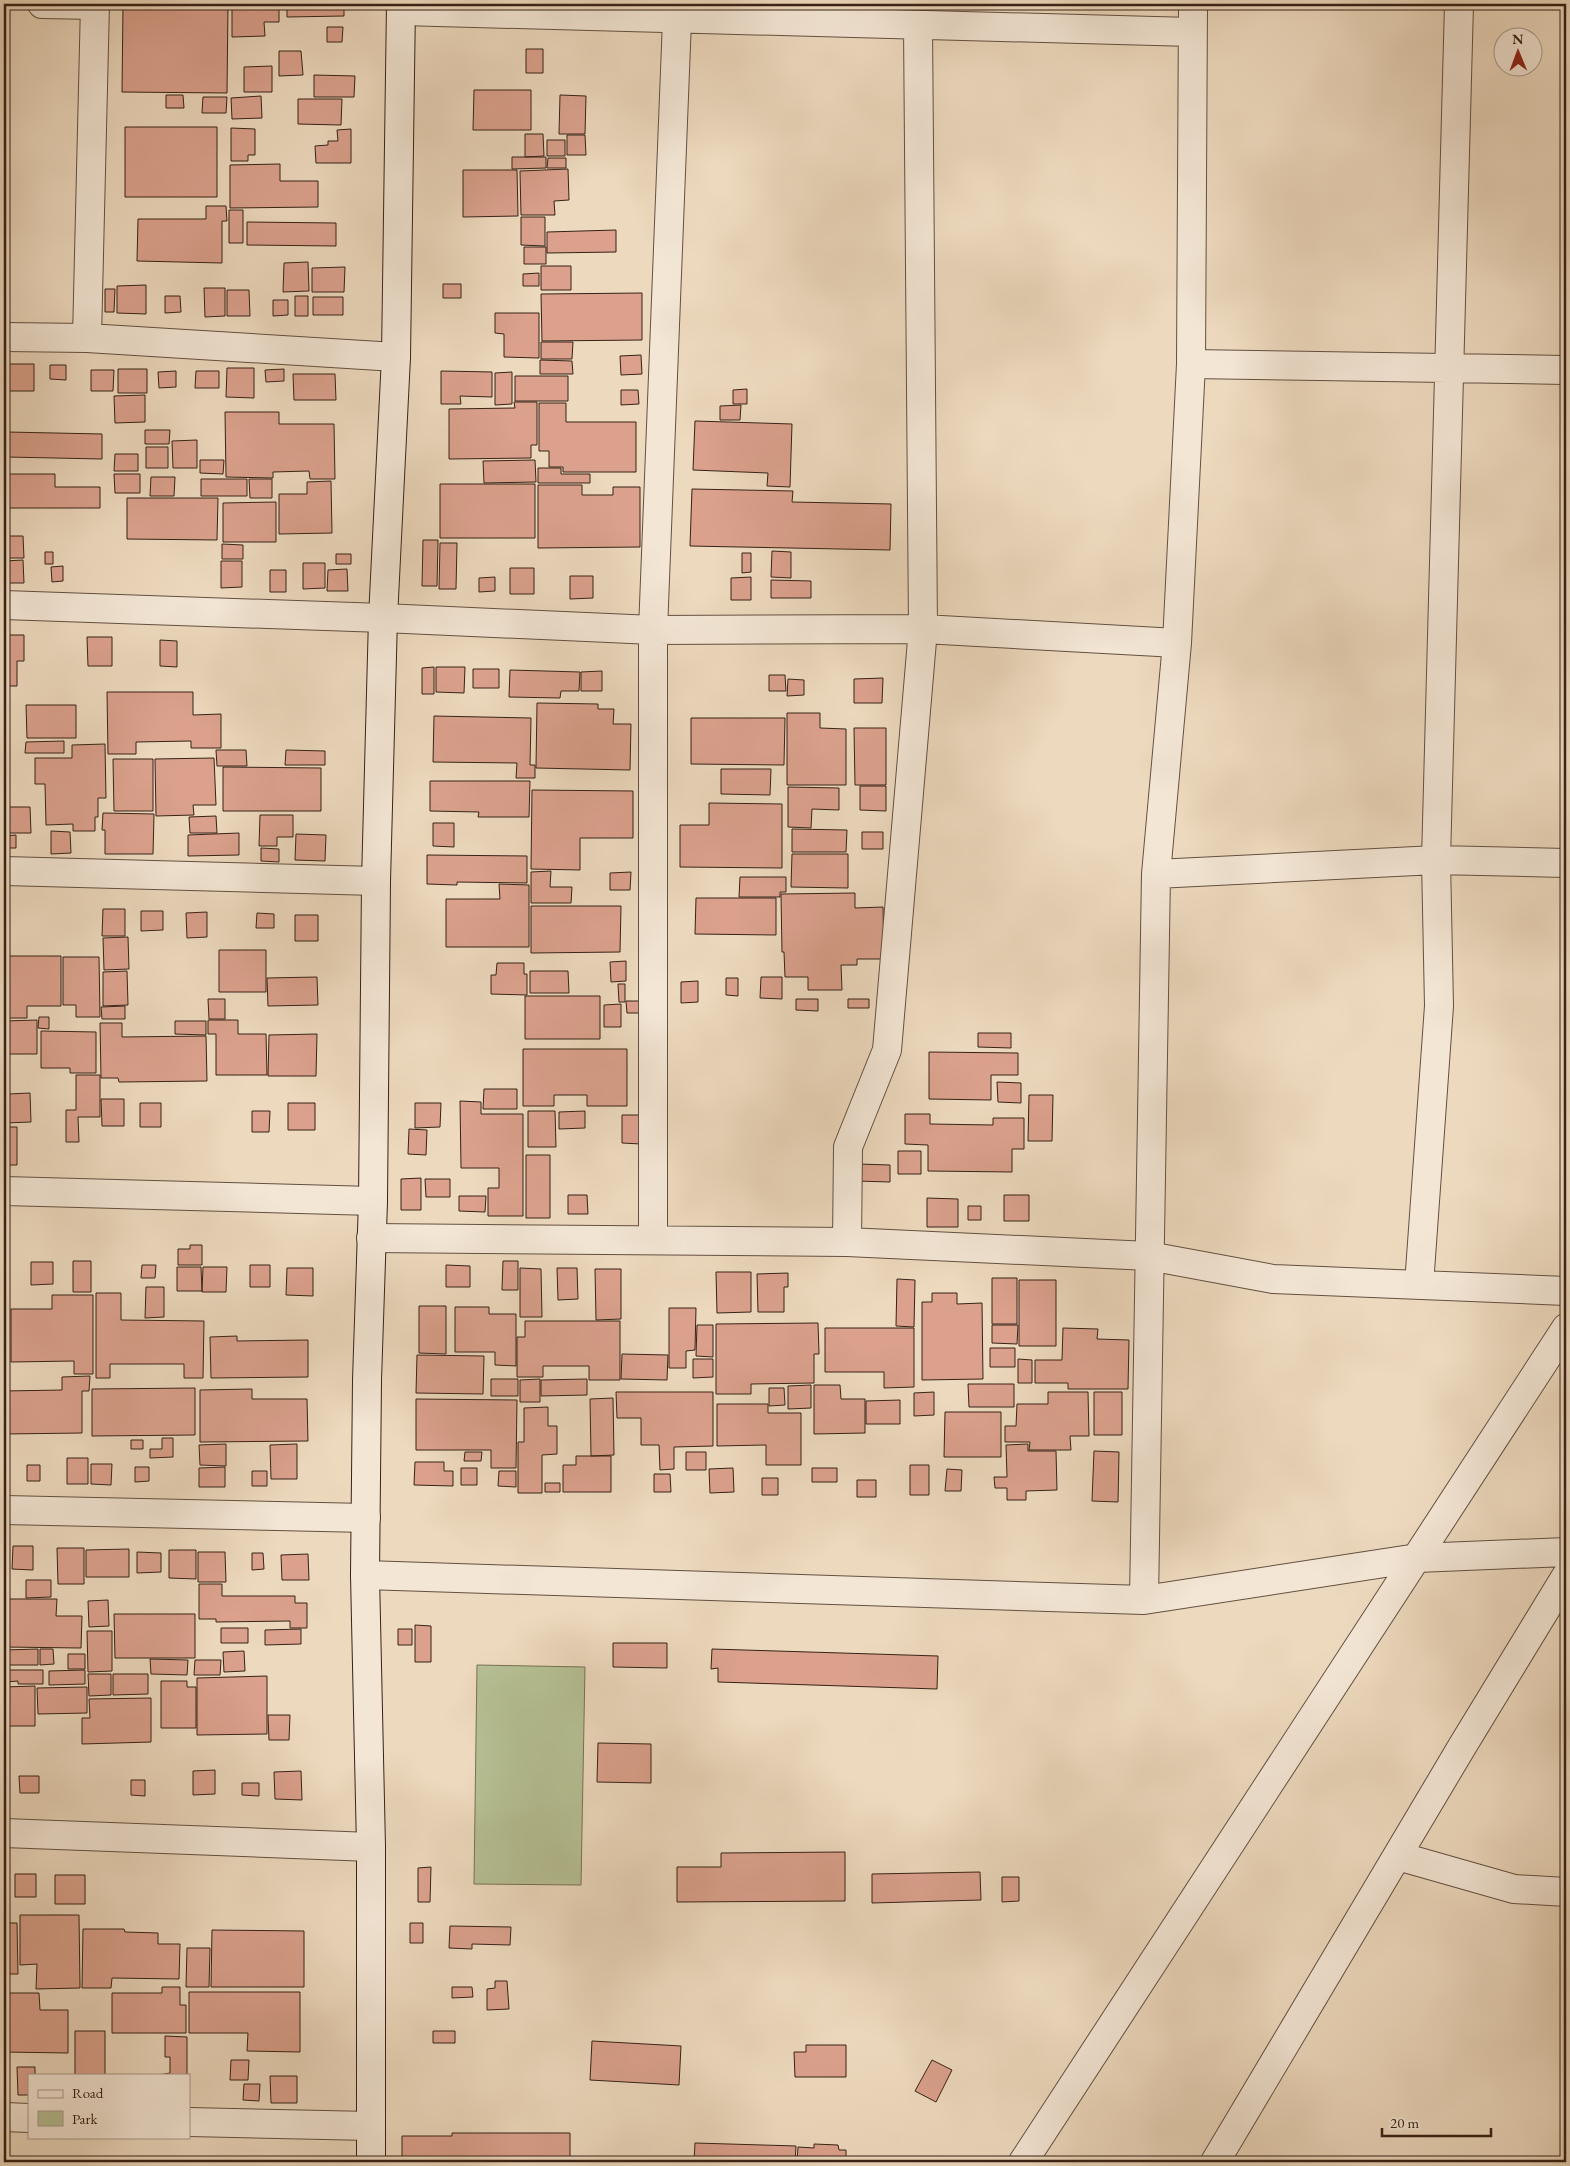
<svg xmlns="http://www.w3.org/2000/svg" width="1570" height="2166" viewBox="0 0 1570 2166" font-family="'EB Garamond',serif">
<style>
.green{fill:#b5c094;stroke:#767156}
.building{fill:#dba18d;stroke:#372217}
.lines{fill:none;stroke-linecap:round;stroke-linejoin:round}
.street-casing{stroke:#645041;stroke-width:30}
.secondary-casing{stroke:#372217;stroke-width:30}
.street{stroke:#f3e6d5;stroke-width:28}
.secondary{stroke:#f3e6d5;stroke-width:28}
</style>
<rect width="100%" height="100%" fill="#edd9be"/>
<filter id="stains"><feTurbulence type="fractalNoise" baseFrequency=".004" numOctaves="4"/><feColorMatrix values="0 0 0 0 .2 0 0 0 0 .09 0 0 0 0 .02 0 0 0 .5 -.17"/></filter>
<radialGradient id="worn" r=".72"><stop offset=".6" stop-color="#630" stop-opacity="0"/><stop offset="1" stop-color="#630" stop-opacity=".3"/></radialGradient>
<path class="green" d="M477,1665L585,1667L581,1885L474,1884Z"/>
<path class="building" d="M123,4H228L227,93L122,92Z
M232,4H279V22H264L265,36L232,37Z
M287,4H344V16L287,17Z
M327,27H343L342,42H327Z
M526,49H543V73H526Z
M279,51H301L303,75L279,76Z
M272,66V92H244V67Z
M314,75L355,76L354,97H314Z
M474,90H531V130H473Z
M166,95H183L184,108H166Z
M560,95L586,96L585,134H559Z
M261,96L262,118L232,119L231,98Z
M203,97H227L226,113H202Z
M298,99H342L341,125L298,124Z
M125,127H217V197H125Z
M231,128L255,129V155H248V161H231Z
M351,129V163H316L315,146L328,145V141H338L337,130Z
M525,134H543L544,156L525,157Z
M567,135H585L586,155H567Z
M547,140H565V156H547Z
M512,157H546V168L512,169Z
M548,158H566V168H547Z
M280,164V181H318V207L230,208V165Z
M568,169L569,200L554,201L555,215H521L520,171Z
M463,170H517L518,216L463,217Z
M206,206H226L227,221H222V263L137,261L138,219H206Z
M229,210H243V243H229Z
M521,217H545V246L521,245Z
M247,222L336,223V246L247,245Z
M616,230V252L547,253V232Z
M524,247H546V264H524Z
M308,262L309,291L283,292L284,263Z
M541,266H571V290H541Z
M345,267L344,292H312V268Z
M539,273V286H523V274Z
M443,284H461V298H443Z
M146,285V314L117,313V286Z
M204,288H225V316L205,317Z
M105,289H115L114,312H105Z
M227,290H249L250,316H227Z
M642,293V340L542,341L541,294Z
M165,296H180L181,312L165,313Z
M295,296H308V316H295Z
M313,297H343V315H313Z
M273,300H288V315L273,316Z
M495,313H539V358L504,357V334L495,333Z
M541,342H573L572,359H541Z
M641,355L642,374L621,375L620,356Z
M540,360L572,361L573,374H540Z
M4,364H34V391H4Z
M50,365H66V380L50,379Z
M227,368H254V398L226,397Z
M118,369H147V393H118Z
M284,369V381L266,382L265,370Z
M91,370H114L113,391H91Z
M176,371V387L159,388L158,372Z
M196,371H219V388H195Z
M441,371L492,372V397L460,396L461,404H441Z
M512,372V404L495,405V373Z
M293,374H335L336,400H294Z
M515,376H568V401H515Z
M747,389V404H733V390Z
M621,390H638L639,404L621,405Z
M145,395V422L115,423L114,396Z
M514,402H537V445H531V458L449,459V409L515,408Z
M539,403H566V422H636V472H563V467H549V451H539Z
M741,405L740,420H720V406Z
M225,412H279V424H334L335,479H310L309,471L273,472V478L226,477Z
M695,421L792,424L790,487L767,486L768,473L693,470Z
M145,430H170L169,444H145Z
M7,432L102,434V459L7,457Z
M197,440V468H173L172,441Z
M146,447H168V468H146Z
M115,454H138V471H114Z
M200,460H224L223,474L200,473Z
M535,460L536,482L484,483L483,461Z
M538,468H561V474H590V483H538Z
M6,474H55V487H100V508H6Z
M114,474H140V493H115Z
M151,477H175L174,496H150Z
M201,479H247V496H201Z
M249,479H272V498H250Z
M331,481L332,533L279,534V494H307V482Z
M440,484H535V538H440Z
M538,485H582V495H613V487H640V547L538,548Z
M692,489L793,491L792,502L891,504L890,550L690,546Z
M127,498H218L217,540L127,539Z
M276,502V542H223V503Z
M4,536H23L24,558H4Z
M423,540H438L437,586H422Z
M440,543H457L456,589H439Z
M222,544L243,545V559H222Z
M772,551L791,552V578L771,577Z
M45,552H53V564H45Z
M742,553H751V572L742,573Z
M336,554H351V564H336Z
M23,560L24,583H4V561Z
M221,561H242V587L221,588Z
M303,563H325V588L303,589Z
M63,566V581L52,582L51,567Z
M510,568H534V594H510Z
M347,569L348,591H327L328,570Z
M270,570H286V592H270Z
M570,576H593V598L570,599Z
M495,577V591L479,592V578Z
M751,577V600H731V578Z
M771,580L811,581V598H771Z
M4,635H24V661H17V686H4Z
M87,637H112V666H88Z
M160,640L177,641V667L160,666Z
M434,667V694H422V668Z
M436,667H465L464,693L436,692Z
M473,669H499V688H473Z
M510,670L580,672L579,691H561L560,698L509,697Z
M602,671V691H581V672Z
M769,675H785L786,691H769Z
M883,678L882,703H854V679Z
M788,679L804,680V695L787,696Z
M107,692H193V715L221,714V748H191V741L136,742V754H108Z
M537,703L598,704V709H614L613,724H631L630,770L536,768Z
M26,705H76V738H27Z
M787,713H820V728L846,729V785H787Z
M434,716L531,718L530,765H535V778H516L517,763L433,762Z
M691,718H785L784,765L691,764Z
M854,728H886V785H855Z
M64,741V753H25L26,742Z
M105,744L106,798H98V817H95V831H73V824L46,825L45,784H35V758H72V745Z
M216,750H246L247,766H217Z
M286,750L325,751V765H285Z
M214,758L216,805H193L194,815L156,816L155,759Z
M113,759H153V811H114Z
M223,767L321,768V811H223Z
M721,769H771L770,795L721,794Z
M430,781H530L529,817H478L479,812L430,811Z
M860,786H886V811L860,810Z
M788,787L839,788V810L812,809L811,828L788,827Z
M532,790L633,791V838H580V870L531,869Z
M709,803L782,804V868L680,867V825H709Z
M4,807H30L31,833H4Z
M103,813L154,814L153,854H105V830H102Z
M260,815H293V837H277V846H259Z
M216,816L217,833H190L189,817Z
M433,823H454V847L433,846Z
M792,829L847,830L846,852H792Z
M51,831L70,832L71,853L51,854Z
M862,832H883V849H862Z
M239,833V855L188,856V835Z
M296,834L326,835L325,861L295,860Z
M16,835V848H4V836Z
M261,848L279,849V862L261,861Z
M792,854H848V888L791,887Z
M427,855L527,856V883L457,882V885L427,884Z
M551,871L550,887H572L571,903H531V872Z
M631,872L630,890H610V873Z
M740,877H786V892H780V897H739Z
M499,884L529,885V947H446V899H500Z
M855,893V908L883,907L884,959H857V965H841L842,990H808V977H785L784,952H782L781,894Z
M696,898H776V935L695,934Z
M531,906H621L620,952L531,953Z
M103,909H125V936H102Z
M141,911H163V930L141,931Z
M207,912V937L187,938L186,913Z
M257,913L274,914V928H256Z
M295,915H318V941H295Z
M128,937L129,969L104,970L103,938Z
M219,950H266V992H219Z
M4,956H61V1006H27V1018H4Z
M63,957H99L100,1017H76V1005H63Z
M626,961V981L611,982L610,962Z
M497,963H524V974H527V995L491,994V975H496Z
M127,971L128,1005L103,1006V972Z
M530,971H568L569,993H530Z
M317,977L318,1005L268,1006L267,978Z
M761,977H782V999L760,998Z
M726,978H738V996L726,995Z
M698,981V1002L681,1003V982Z
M618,984H625V1002H619Z
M525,996H600V1039H525Z
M208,999H225V1019H209Z
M796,999H818V1011L796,1010Z
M848,999H869V1008H848Z
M626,1001H639V1013H627Z
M621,1004V1027H604V1005Z
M125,1006V1019H102L101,1007Z
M39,1017H49V1029L38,1028Z
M37,1020V1054H8V1068H4V1021Z
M208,1020H238V1034H266L267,1075H216V1034H208Z
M175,1021H206V1035L175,1034Z
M100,1023H122V1037L206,1036L207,1081L119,1082L118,1078H101Z
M41,1031L96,1032V1073H70V1068H41Z
M978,1033H1011V1048L978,1047Z
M317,1034L316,1076H268L269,1035Z
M523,1049H627V1106H587V1095H554V1106H523Z
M929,1052L1018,1053V1075H991V1100L929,1099Z
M76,1075H100V1117H78L79,1142H66V1110H76Z
M4,1080H9V1094L30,1093L31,1122L4,1123Z
M997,1082L1021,1083V1103L998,1102Z
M484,1089H517V1109H483Z
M1029,1095H1053L1052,1141H1028Z
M101,1099H124V1126H102Z
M460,1101L481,1102V1114H523V1216H488V1188H499V1168H461Z
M140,1103H161V1127H140Z
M288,1103H315V1130H288Z
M415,1103H441L440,1127L415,1128Z
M252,1111H270L269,1132H252Z
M528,1111H555L556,1147H528Z
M585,1111V1128L559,1129V1112Z
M905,1114H930V1124L993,1125V1118H1024V1149H1012V1172L928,1171V1145L905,1144Z
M622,1115H641V1144L622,1143Z
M4,1127H17V1165H4Z
M409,1129L427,1130L426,1155L408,1154Z
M898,1151H921V1174H898Z
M526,1155H550V1218H526Z
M858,1164L890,1165V1182L857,1181Z
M421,1178V1210H401V1179Z
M425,1179H450V1197H426Z
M568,1195H587L588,1214H568Z
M1004,1195H1029V1221H1004Z
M459,1196H486L485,1212L459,1211Z
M927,1198L958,1199V1227H927Z
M968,1206H981V1220H968Z
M190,1245H202V1265H178V1249H190Z
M73,1261H91V1292H73Z
M503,1261H518V1290H502Z
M31,1262H53V1284L31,1285Z
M4,1263H6L7,1313H4Z
M142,1265H156L155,1278H141Z
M250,1265H270V1287H250Z
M446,1265L470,1266V1287H446Z
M177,1267H201L202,1291H177Z
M203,1267H227L226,1292H202Z
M287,1268H313V1296L286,1295Z
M520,1268L541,1269L542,1317H520Z
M557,1268H577L578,1299L558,1300Z
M595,1269H621V1319L596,1320Z
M716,1272H751V1312L717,1313Z
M788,1273V1287H784V1312H758L757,1274Z
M992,1278H1017V1324H992Z
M897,1279L915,1280L914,1327L896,1326Z
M1019,1280H1056V1346H1019Z
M146,1287H164V1317L145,1318Z
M96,1293H121V1320L204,1321L203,1378H184V1364H110V1378H96Z
M932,1293H957V1304L982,1303L983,1379L922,1380V1302H932Z
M52,1295H93V1374H74V1361L11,1362V1309H52Z
M419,1306H446V1354L419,1353Z
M455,1307H489V1314H516V1366L495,1365V1352H455Z
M669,1308H696L695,1350L686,1351V1368H669Z
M4,1317H6V1364H4Z
M525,1321H620V1380H589V1366H543V1377H517V1337H525Z
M818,1323L819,1354H814V1383L751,1384V1394H716V1324Z
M697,1325H713V1357L696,1356Z
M992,1325H1018L1017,1344L992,1343Z
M825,1328H914V1387L884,1388V1372H825Z
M1063,1328L1098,1329L1097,1339L1129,1340L1128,1389H1068V1383H1035V1360H1062Z
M237,1336V1341L308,1340V1377L211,1378L210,1337Z
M990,1348H1015V1367H990Z
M622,1354L668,1355L667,1380L621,1379Z
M417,1355L484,1356L483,1394L416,1393Z
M693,1359H713V1377L693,1378Z
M1018,1359L1032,1360V1383H1018Z
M90,1376L89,1391H82V1433L4,1434V1391L62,1390V1377Z
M491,1379H518V1396H491Z
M540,1379V1402H520V1380Z
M587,1379V1395L541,1396V1380Z
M968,1384H1014V1407H969Z
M811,1385V1408L788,1409V1386Z
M814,1385H840L841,1399H865V1433L814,1434Z
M195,1388V1435L92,1436V1389Z
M769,1388H784L785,1405L769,1406Z
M252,1389V1399H307L308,1441L200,1442V1390Z
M616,1392H713V1446L674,1447V1469L660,1470L659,1445H641V1418H617Z
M934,1392V1415L914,1416V1393Z
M1048,1392H1088L1089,1436H1070L1071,1450H1029L1030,1442H1005V1426H1016L1017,1404H1048Z
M1094,1392H1122V1435H1094Z
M613,1398L614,1455L591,1456L590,1399Z
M416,1399L517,1400L516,1468H491V1450H416Z
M900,1400V1424H866V1401Z
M717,1404H768V1413H801V1465H766V1445L717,1446Z
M548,1407V1426H557V1454L542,1455V1493H518V1442H524V1408Z
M945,1412H1001V1457H944Z
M162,1438H173V1457L150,1458V1449H162Z
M131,1440H143V1449H131Z
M226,1444V1466L200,1465L199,1445Z
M297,1444V1479H271L270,1445Z
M1028,1444V1451H1056L1057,1490L1026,1491V1500H1007V1488H995L994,1477H1007L1006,1445Z
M1094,1451L1119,1452L1118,1502L1092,1501Z
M465,1452H482L481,1461H464Z
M686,1452H706V1470H686Z
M576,1456H611V1492H563V1465H576Z
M67,1458H88V1484H67Z
M415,1462H444V1471H453V1486L414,1485Z
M91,1464H112L111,1485L91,1484Z
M27,1465H40V1481H27Z
M910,1465H929V1495H910Z
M135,1467H149V1481L135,1482Z
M225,1467V1487H199V1468Z
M461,1468H477V1485H461Z
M733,1468L734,1492L710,1493L709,1469Z
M812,1468H837V1482H812Z
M947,1469L962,1470L961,1491H945Z
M252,1471H267V1486H252Z
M499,1471H516V1487L498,1486Z
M654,1474H670L671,1492H654Z
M762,1478H778V1495H762Z
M857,1480H876V1497H857Z
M545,1483H560V1492H545Z
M13,1546H33V1570L12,1569Z
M57,1548H84V1584H58Z
M129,1549V1577H86V1550Z
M169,1550H196V1579L169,1578Z
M137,1552L161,1553V1572L137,1573Z
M198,1552H225L226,1582H198Z
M252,1553H263L264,1569L252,1570Z
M308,1554L309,1580H282L281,1555Z
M26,1580H51V1597L26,1598Z
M199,1584H222V1596H295V1603H307V1628H290V1621L216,1622V1619H199Z
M4,1599H57L56,1616H82L81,1648L4,1647Z
M108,1600L109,1626L89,1627L88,1601Z
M114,1614H195V1658H115Z
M415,1625L431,1626V1662H415Z
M221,1628H248V1643H221Z
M301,1629V1644L265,1645V1630Z
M398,1629H412V1645H398Z
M87,1631H112V1671L88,1672Z
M613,1643H667V1668L613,1667Z
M38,1649V1665H4V1650Z
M40,1649H53L54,1664L40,1665Z
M712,1649L938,1656L937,1689L718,1682V1668L711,1669Z
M244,1651L245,1671L224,1672L223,1652Z
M68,1654H85V1669H68Z
M150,1659L188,1660L187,1675L151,1674Z
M195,1660H221L220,1675H194Z
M6,1670H43V1684H18V1681L6,1682Z
M85,1670V1684L49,1685V1671Z
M88,1674H111V1695L89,1696Z
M113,1674H148V1694L113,1695Z
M267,1676V1734L197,1735V1678Z
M161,1681H187V1687H196V1728H161Z
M35,1686V1726H4V1687Z
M87,1687V1713L38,1714L37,1688Z
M151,1698V1742L82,1744V1718H90L89,1699Z
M268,1715H290L289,1740H269Z
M598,1743L651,1744V1783L597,1782Z
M215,1770V1794L193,1795V1771Z
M301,1771L302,1800L275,1799L274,1772Z
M19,1776H39V1793H20Z
M131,1780H145V1796L131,1795Z
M242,1783H259V1796L242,1795Z
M845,1852V1901L677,1902V1867H721V1853Z
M431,1867L430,1902H418V1868Z
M980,1872L981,1900L872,1903V1874Z
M4,1873H6L5,1911H4Z
M15,1874H36V1897H15Z
M55,1875H85V1904H55Z
M1002,1877H1019V1901L1002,1902Z
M20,1915H79L80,1988L36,1989L37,1964L20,1965Z
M4,1923H17L18,1974H4V1992Z
M410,1923H423V1943H410Z
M450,1926L511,1927L510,1945L472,1944V1949L449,1948Z
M83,1929H124L125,1932L158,1933V1944H180L179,1979L112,1978L111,1988H82Z
M212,1930L304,1931V1987H211Z
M187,1948H210L209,1987H186Z
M495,1981H507L509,2009L487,2010V1989L495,1988Z
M162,1987H180V2005H186V2033H112V1993H162Z
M452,1987H472L473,1997L452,1998Z
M189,1992H300V2052L247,2051L248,2033H189Z
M4,1993H39L40,2010H68V2053L4,2052Z
M75,2031H105V2075H75Z
M433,2031H455V2043H433Z
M165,2036L187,2037V2075H159L170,2073V2057H165Z
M592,2041L681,2046L679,2085L590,2080Z
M806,2045H846V2077H795L794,2052H806Z
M231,2060H249L248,2080H230Z
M932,2060L952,2070L936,2102L915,2091Z
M17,2067H35V2075H29V2095H18Z
M270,2076H297V2103H271Z
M244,2084H260L259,2101L243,2100Z
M452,2133H570V2162H402V2136H452Z
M695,2143L796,2146L795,2162H694Z
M814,2144L838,2145L839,2150H846V2162H797L798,2147L814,2148Z
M78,2159H97V2162H78Z"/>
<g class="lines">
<defs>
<path id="street" d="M42,4L95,5
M401,11L1192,32
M4,337L87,338L396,357
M87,338L95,4
M1191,364L1566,370
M4,605L383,618L653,630L923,629L1177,643
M4,871L376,881
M1156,874L1436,860L1566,863
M4,1191L373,1201
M371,1238L847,1242L1149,1256L1273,1279L1566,1291
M653,1239V630L677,20
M847,1242L848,1147L887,1050L923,629L918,26
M1419,1285L1439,1006L1436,860L1459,4
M4,1510L366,1518
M365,1575L1144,1600L1417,1558L1566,1552
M1144,1600L1156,874L1177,643L1191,364L1193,4
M4,1833L371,1847
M1398,1856L1514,1889L1566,1892
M4,2117L29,2118
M189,2122L371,2126
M1023,2162L1566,1328
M1215,2162L1463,1745L1566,1576"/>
<path id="secondary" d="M371,2162V1847L365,1575L367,1380L373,1201L376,881L383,618L396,357L401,4"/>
</defs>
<use href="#street" class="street-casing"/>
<use href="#secondary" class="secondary-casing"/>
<use href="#street" class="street"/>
<use href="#secondary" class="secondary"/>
</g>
<rect width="1570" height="2166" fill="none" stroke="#edd9be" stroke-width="20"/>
<rect x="5" y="5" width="1560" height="2156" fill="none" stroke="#372217" stroke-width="2.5"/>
<rect x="10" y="10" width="1550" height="2146" fill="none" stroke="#372217"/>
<rect x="28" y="2074" width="162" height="65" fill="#f3e6d5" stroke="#a89889"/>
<rect x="38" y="2090" width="25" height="8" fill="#f3e6d5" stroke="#a89889"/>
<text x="72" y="2098" font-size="15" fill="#372217">Road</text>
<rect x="38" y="2111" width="25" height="15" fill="#b5c094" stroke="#a89889"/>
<text x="72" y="2124" font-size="15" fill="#372217">Park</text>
<g transform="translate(1518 52) rotate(359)"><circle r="24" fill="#f3e6d5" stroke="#a89889"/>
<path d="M0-4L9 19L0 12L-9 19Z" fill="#8f2418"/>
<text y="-8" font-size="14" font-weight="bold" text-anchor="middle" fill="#372217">N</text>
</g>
<path d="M1382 2128v8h109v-8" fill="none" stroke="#372217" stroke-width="2.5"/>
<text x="1390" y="2128" font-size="15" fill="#372217" stroke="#f3e6d5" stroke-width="4" paint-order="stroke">20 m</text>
<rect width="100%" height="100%" filter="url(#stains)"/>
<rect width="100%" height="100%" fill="url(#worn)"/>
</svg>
